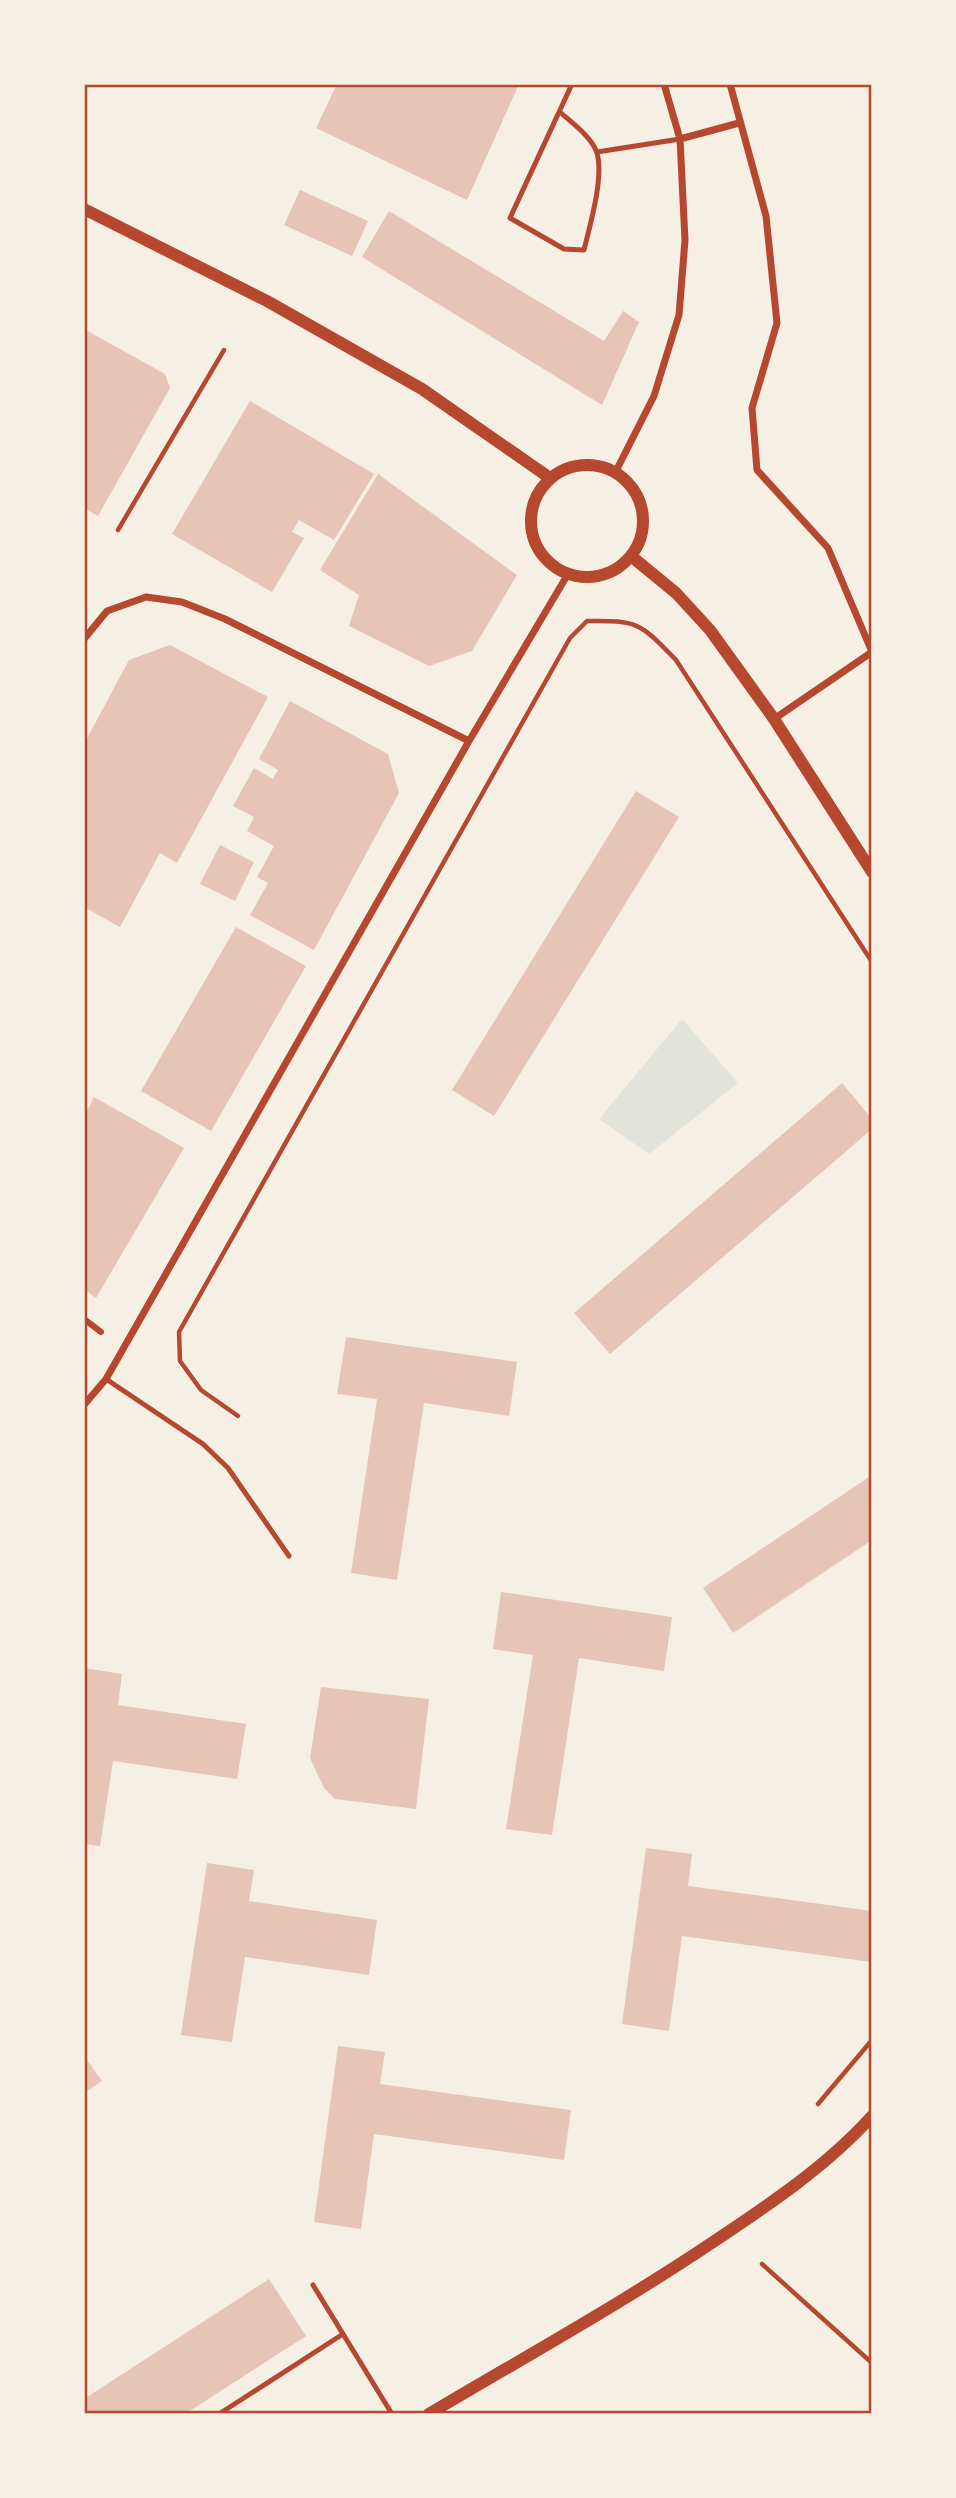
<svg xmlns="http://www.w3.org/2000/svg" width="956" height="2498" viewBox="0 0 956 2498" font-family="Helvetica,sans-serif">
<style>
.green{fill:#e2e4dc}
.building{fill:#e6c5b7}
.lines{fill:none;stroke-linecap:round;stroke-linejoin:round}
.path{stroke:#b5482f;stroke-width:4.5}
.service{stroke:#b5482f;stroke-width:5}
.pedestrian{stroke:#b5482f;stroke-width:6}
.minor{stroke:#b5482f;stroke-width:7}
.tertiary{stroke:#b5482f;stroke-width:12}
.neatline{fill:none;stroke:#b5482f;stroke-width:2.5}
</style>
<rect width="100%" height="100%" fill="#f6efe4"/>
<path class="green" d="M682,1019L738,1083L649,1154L599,1119Z"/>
<path class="building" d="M337,84H519L467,200L316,128Z
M300,190L368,221L352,256L284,225Z
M389,211L604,341L623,311L639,322L602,405L362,257Z
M84,329L165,374L170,388L98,516L84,508Z
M250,401L374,474L334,540L299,520L292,532L304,538L272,592L172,534Z
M378,474L517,575L472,651L429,666L349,626L359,595L320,570Z
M170,645L268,697L177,863L160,853L120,927L84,907V744L129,660Z
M290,701L388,754L399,793L314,950L250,915L268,883L257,877L274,846L247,831L254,817L233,806L254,768L273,779L278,770L259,759Z
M636,791L679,817L494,1116L452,1090Z
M220,845L254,862L235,901L200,884Z
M236,927L306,966L211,1131L141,1091Z
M842,1083L872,1119V1129L610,1354L574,1313Z
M94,1097L184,1148L96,1298L84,1289V1117Z
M346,1337L517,1362L509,1416L424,1403L397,1580L351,1573L377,1399L337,1394Z
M872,1475V1540L733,1633L703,1588Z
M501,1592L672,1617L664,1671L579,1658L552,1835L506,1829L533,1655L493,1649Z
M84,1668L122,1674L118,1705L246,1724L237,1779L113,1761L100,1846L84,1844Z
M321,1687L429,1699L416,1809L335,1799L324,1788L310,1758Z
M646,1848L692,1854L688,1886L872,1911L871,1962L682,1936L669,2031L622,2024Z
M207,1863L254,1870L249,1901L377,1920L369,1975L245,1957L232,2042L181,2035Z
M338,2046L385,2052L380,2084L571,2110L564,2160L374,2134L361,2229L314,2222Z
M84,2056L102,2081L84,2093Z
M269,2279L306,2336L185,2414H84V2399Z"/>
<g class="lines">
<path class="path" d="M118,530L224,350
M238,1416L201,1390L180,1361L179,1332L570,638L587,621C639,620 641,624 676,660L872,962
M818,2104L872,2040
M762,2264L872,2363"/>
<path class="service" d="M560,112C572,123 592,137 597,153C604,178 590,225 584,250L564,249L510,218L572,84
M597,152L680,139
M106,1379L203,1444L228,1468L289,1556
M313,2285L392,2414
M219,2414L343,2334"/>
<path class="pedestrian" d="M84,1319L101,1332"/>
<path class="minor" d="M730,84L766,216L777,323L752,408L757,470L828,548L872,652
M680,139L739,123
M616,471L654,396L679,315L685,240L680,139L664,84
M84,639L107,611L146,597L182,602L225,619L469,741
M774,719L872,652
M84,1405L106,1379L469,741L568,574"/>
<path class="tertiary" d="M84,209L267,301L422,389L550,478
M531 521a56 56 0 1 1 112 0a56 56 0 1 1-112 0Z
M631,556L676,593L710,630L774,719L872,872
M429,2414C523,2358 619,2305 710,2244C767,2206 826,2167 872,2116"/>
</g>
<rect width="956" height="2498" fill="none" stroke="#f6efe4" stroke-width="172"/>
<rect x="86" y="86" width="784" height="2326" class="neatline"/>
</svg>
